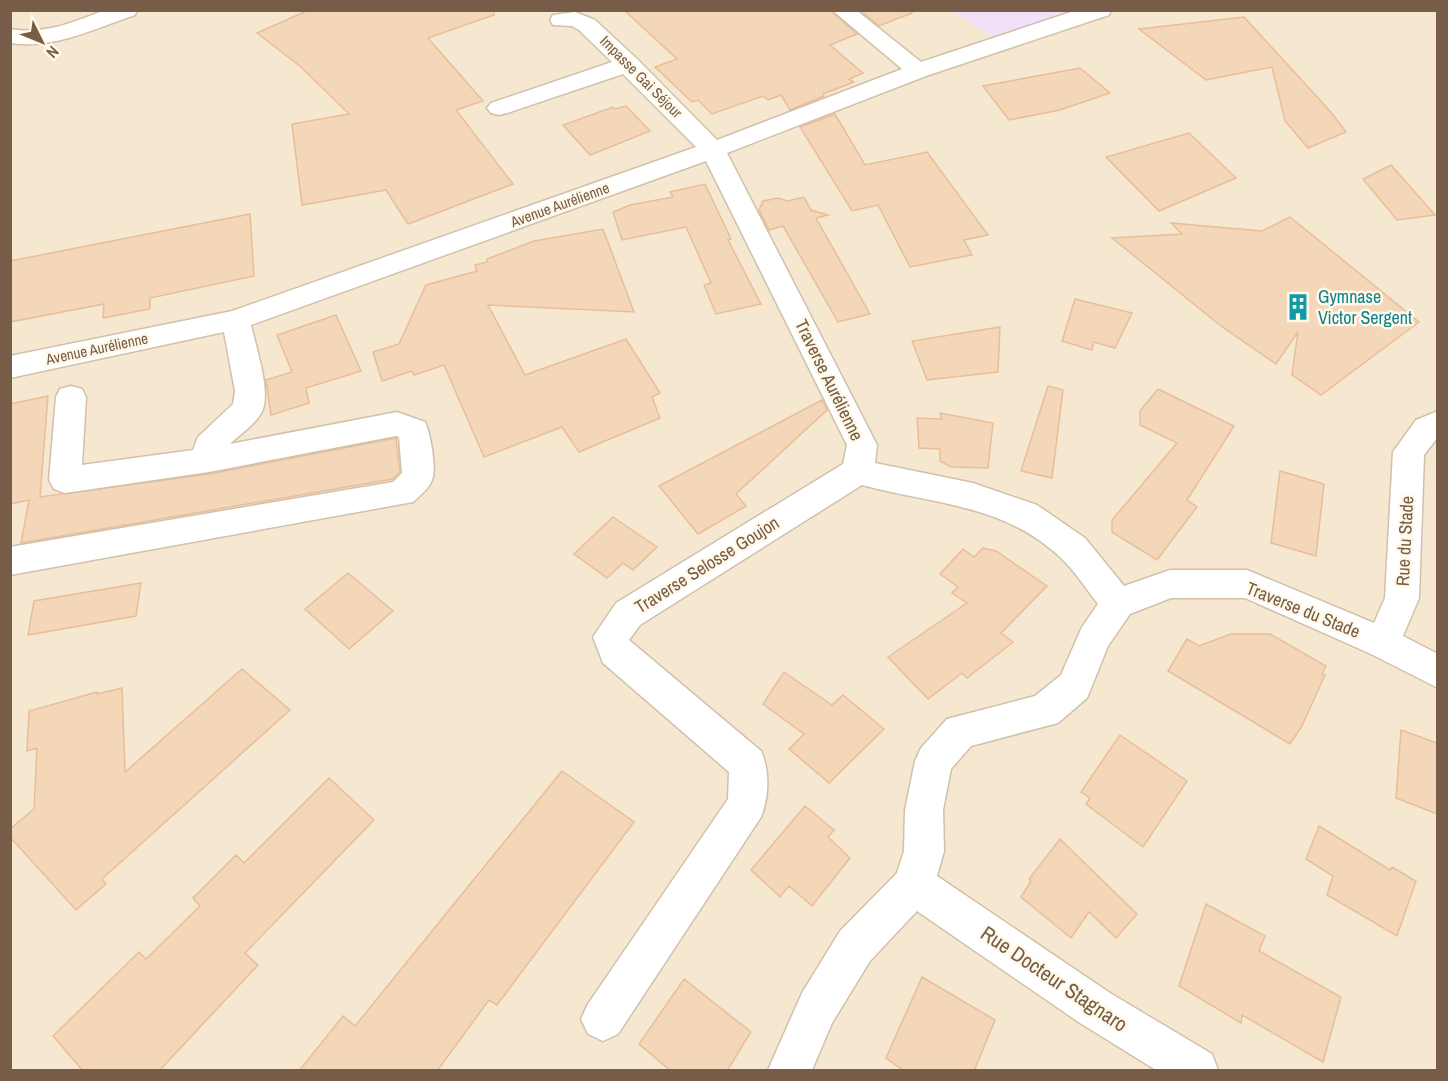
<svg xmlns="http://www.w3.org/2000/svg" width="1448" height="1081" viewBox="0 0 1448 1081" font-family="'Archivo Narrow',sans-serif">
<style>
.residential{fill:#f6e8d0}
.education{fill:#f2dffa}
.building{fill:#f4d6b8;stroke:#e8be98;stroke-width:1.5}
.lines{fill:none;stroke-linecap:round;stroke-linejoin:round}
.minor-casing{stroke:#d1c0ab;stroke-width:3}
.minor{fill:#fff;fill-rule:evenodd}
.labels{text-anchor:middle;stroke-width:5;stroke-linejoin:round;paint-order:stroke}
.far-street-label{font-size:15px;fill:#775c47;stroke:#fff9ea}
.culture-label{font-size:18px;fill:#0d838f;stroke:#fff9ea;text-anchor:start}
.street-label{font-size:18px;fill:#775c47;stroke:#fff9ea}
.near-street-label{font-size:21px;fill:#775c47;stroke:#fff9ea}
</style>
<rect width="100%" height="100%" fill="#fdf5e2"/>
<path class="residential" d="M11,11H1437V1070H11Z"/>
<path class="education" d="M952,11H1071L993,37Z"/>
<path class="building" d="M309,10H494V15L428,38L483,101L456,110L513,184L408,224L386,190L302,205L292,124L349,114L301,67L257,33Z
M624,10H830L857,34L830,45L863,73L849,79L854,82L823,94L824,96L790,110L781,95L768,100L763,96L712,114L698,100L692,102L655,67L677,59Z
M860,10H912V13L879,26Z
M1244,17L1330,111L1346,132L1308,148L1285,121L1272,67L1206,80L1139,29Z
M1080,68L1110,93L1060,110L1009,120L983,86Z
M626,106L650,131L590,155L563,125L613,107L615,109Z
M835,114L865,165L927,152L988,235L964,240L972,255L910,267L878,205L852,211L800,127Z
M1189,133L1236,178L1159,211L1106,157Z
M1391,165L1435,215L1397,220L1363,179Z
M705,184L731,239L728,240L761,304L716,314L704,285L711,283L686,227L622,240L613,212L630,205L673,197L670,192Z
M804,197L811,210L828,215L816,218L870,314L838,322L783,226L769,230L759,210L763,201L778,198L787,201Z
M250,214L254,276L150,298V309L103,318L104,304L10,322V261Z
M1290,217L1419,322L1321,395L1292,375L1298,332L1276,364L1221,326L1112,238L1182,234L1171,223L1262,231Z
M603,229L634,312L488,305L525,375L626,339L660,393L652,397L660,418L579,452L562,427L484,457L444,365L414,375L412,371L382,381L373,352L399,344L426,285L477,271L475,265L487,262V259L534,241Z
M1075,299L1132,313L1115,348L1094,342L1092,350L1062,341Z
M336,315L361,371L306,388L309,403L271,415L266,380L292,372L277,335Z
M1000,327L998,372L927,380L912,341Z
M1048,386L1063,390L1052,478L1021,471Z
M1158,389L1234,426L1187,500L1197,507L1157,560L1112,532V520L1177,443L1140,425V411Z
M48,396L40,497L209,474L396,438L400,472L393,479L21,543L29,500L10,504V404Z
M822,400L827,410L736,494L746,506L698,534L659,486Z
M940,413L993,423L988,468L951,467L940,461V449L919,448L917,418L942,419Z
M1280,471L1324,484L1316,556L1271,543Z
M613,517L657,547L633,570L623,563L607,578L574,554Z
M983,548L996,551L1047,586L1001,633L1013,642L967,678L962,673L928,699L888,657L967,603L952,593L958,587L940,574L963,549L974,557Z
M348,573L393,611L349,649L305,609Z
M141,583L136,616L28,635L34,601Z
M1231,634H1270L1326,666L1322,674L1325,675L1302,726L1290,744L1168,671L1187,639L1199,646Z
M242,669L290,710L102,879L106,884L76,910L10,837V829L34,809L37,748L27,751L29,711L97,692V694L122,688L125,772Z
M784,672L832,705L843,695L884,729L829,783L789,749L804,734L763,704Z
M1401,730L1437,743V814L1396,798Z
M1120,735L1187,781L1143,847L1086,804L1090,798L1081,792Z
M562,771L634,822L497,1005L489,1000L437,1071H299L343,1016L355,1026Z
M329,778L374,820L245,953L258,965L159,1071H83L53,1036L139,952L146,959L200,906L193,898L236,855L244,863Z
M805,806L834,830L828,837L850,858L812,906L789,886L780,897L751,870Z
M1319,826L1390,870L1392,867L1416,881L1397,936L1327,895L1333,876L1306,859Z
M1060,839L1137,914L1116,938L1089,912L1071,938L1021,897L1031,881L1029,879Z
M1206,904L1265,936L1259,951L1341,997L1323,1062L1242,1015L1241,1023L1179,986Z
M922,977L995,1020L974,1071H904L886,1058Z
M684,979L751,1032L727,1071H671L639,1044Z"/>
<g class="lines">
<defs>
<path id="minor" d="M105,10H137L135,15C96,28 53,50 10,43V29C44,35 74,22 105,10Z
M832,10H856L921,62L1077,10H1111L1109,15L926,76L727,153L877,445L875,463L973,483L1037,505L1085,538L1124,586L1170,570H1247L1374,623L1385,598L1393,452L1416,420L1438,411V437L1424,455L1419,598L1403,636L1438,654V688L1371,654L1245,598H1171L1130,614L1108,646L1087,698L1058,723L971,746L951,769L943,810L944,851L937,876L1110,993L1212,1054L1218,1070H1156L1080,1023L917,911L870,961L832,1023L812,1070H768L802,993L840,931L897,873L904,851L905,810L915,761L921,748L947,719L1035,696L1061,675L1082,627L1098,604C1086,589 1075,571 1061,558C1004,504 933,504 862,485L640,625L629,640L761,751C770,771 769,797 761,817L618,1034L603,1041L588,1034L581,1019L588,1004L728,799L729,772L603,663L593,637L616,603L843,464L847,445L706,161L251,325C256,348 270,388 263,409C258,423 240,434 230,444L397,412L425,422C430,432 437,469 432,480C429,489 420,495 413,502L10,575V547L393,482L402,473L399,437L396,436L209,472L65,493L54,489L49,480L56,397L60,389L71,386L82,389L86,397L82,465L193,450L198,437L233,404L235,391L224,332L10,378V356L232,311L696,147L623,74L507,113L499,115L491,113L487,108L491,103L612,62L579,30L572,26L553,25L550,20L553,15L575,12L595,20L637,59L717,140L902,69Z"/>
</defs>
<use href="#minor" class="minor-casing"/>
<use href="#minor" class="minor"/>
</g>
<defs>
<symbol id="building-bare" viewBox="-9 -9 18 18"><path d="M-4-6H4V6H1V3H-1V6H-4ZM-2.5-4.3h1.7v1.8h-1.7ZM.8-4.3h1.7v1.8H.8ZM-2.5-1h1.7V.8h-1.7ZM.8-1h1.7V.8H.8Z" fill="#0f9aa8" stroke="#fff9ea" stroke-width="2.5" paint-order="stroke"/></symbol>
</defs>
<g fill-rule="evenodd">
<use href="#building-bare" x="1279" y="288" width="38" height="38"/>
</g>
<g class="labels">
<g class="far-street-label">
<text transform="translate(641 77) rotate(45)" y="5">Impasse Gai Séjour</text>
<text transform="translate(560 205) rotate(-20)" y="5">Avenue Aurélienne</text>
<text transform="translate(97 349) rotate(-12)" y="5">Avenue Aurélienne</text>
</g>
<g class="culture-label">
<text x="1318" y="303">Gymnase<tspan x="1318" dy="21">Victor Sergent</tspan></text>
</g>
<g class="street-label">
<text transform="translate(829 380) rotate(64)" y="6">Traverse Aurélienne</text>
<text transform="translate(1405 541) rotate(-87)" y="6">Rue du Stade</text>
<text transform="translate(707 565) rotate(-32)" y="6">Traverse Selosse Goujon</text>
<text transform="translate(1303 610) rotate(22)" y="6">Traverse du Stade</text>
</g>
<g class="near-street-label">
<text transform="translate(1054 979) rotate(34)" y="7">Rue Docteur Stagnaro</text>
</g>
</g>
<rect width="1448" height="1081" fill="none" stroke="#775c47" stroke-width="24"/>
<g transform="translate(42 42) rotate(133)" stroke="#fff9ea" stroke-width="4.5" paint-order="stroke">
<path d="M0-4.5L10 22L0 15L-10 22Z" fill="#775c47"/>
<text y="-9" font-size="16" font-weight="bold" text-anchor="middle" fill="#775c47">N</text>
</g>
</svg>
